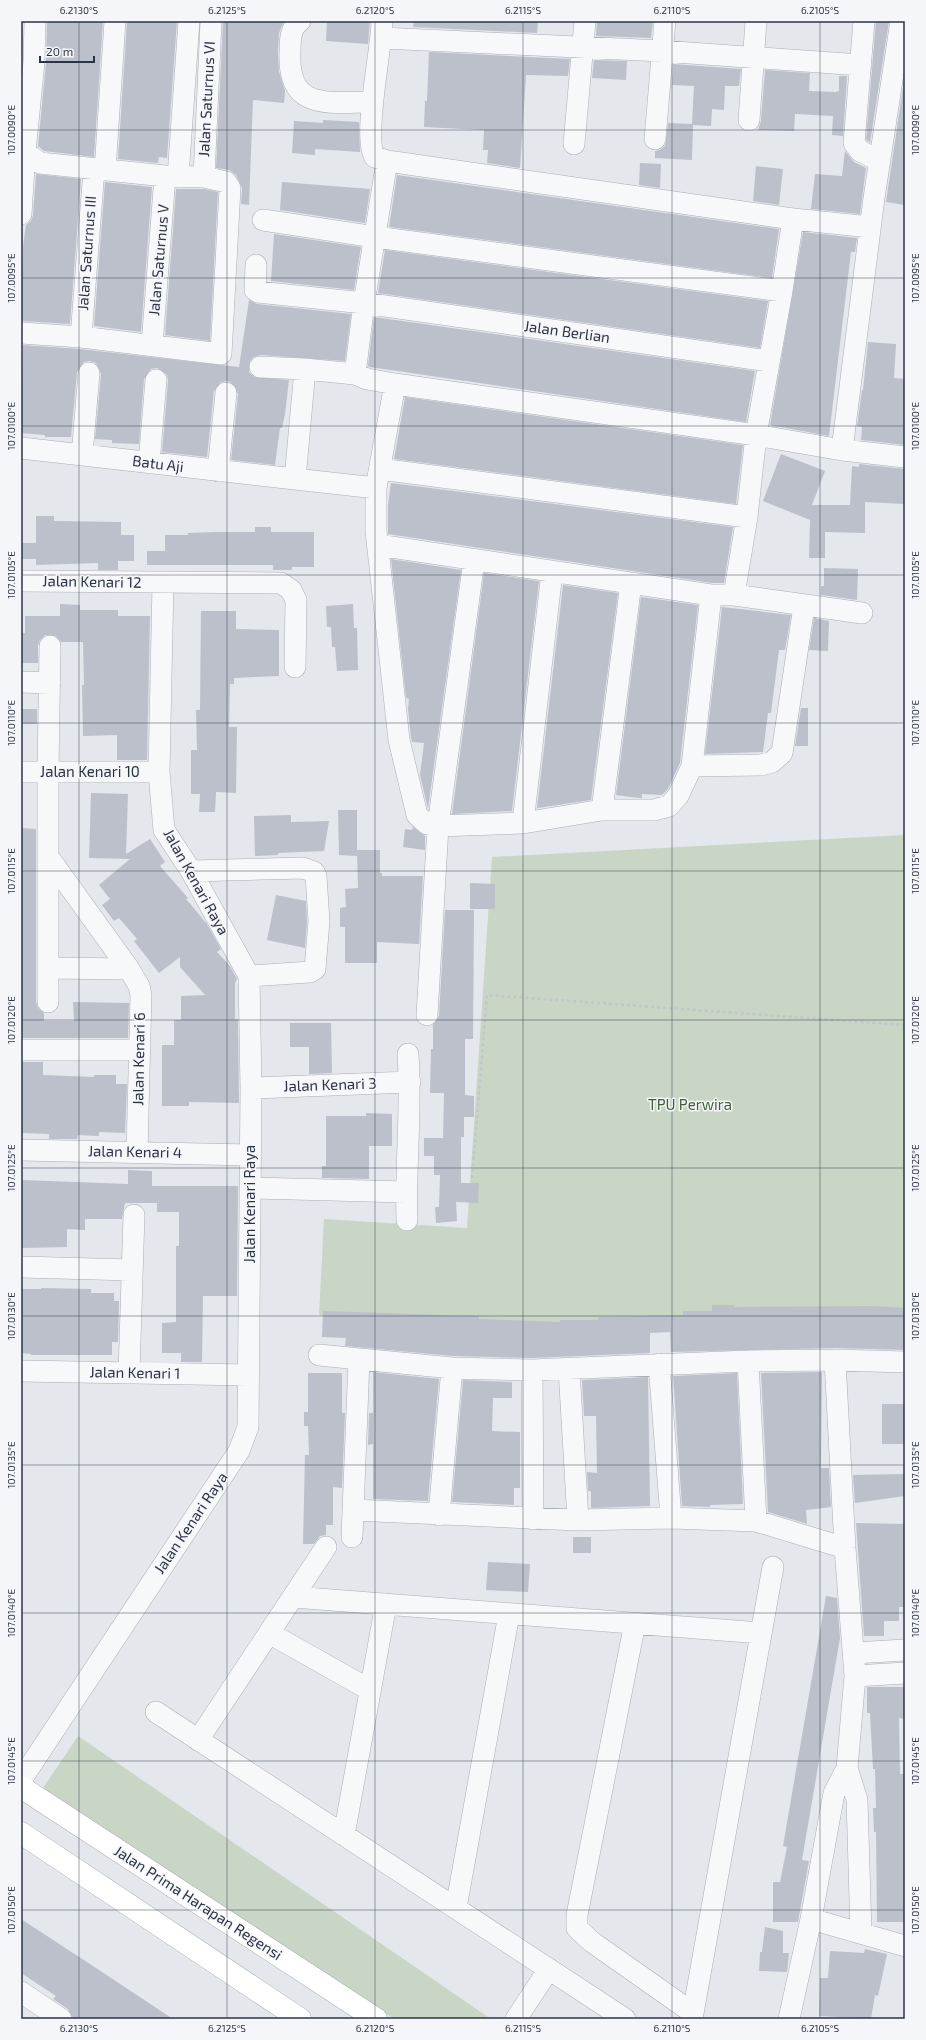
<svg xmlns="http://www.w3.org/2000/svg" width="926" height="2040" viewBox="0 0 926 2040" font-family="'Exo 2',sans-serif">
<style>
.green{fill:#c9d6c5}
.building{fill:#bbc0ca}
.lines{fill:none;stroke-linecap:round;stroke-linejoin:round}
.street-casing{stroke:#a9aeb7;stroke-width:22}
.secondary-casing{stroke:#a9aeb7;stroke-width:23}
.path{stroke:#c2c5cb;stroke-width:2.5;stroke-dasharray:3 3;stroke-linecap:butt}
.street{stroke:#f7f8fa;stroke-width:21}
.secondary{stroke:#fff;stroke-width:22}
.ticks{fill:none;stroke:#2b3445;stroke-width:1;stroke-opacity:0.45}
.labels{text-anchor:middle;stroke-width:3;stroke-linejoin:round;paint-order:stroke}
.street-label{font-size:15px;fill:#2b3445;stroke:#f4f6f9}
.park-label{font-size:15px;fill:#3f6138;stroke:#f4f6f9}
.neatline{fill:none;stroke:#2b3445;stroke-width:1.5}
.ticks-label{font-size:10px;text-anchor:middle;fill:#2b3445}
</style>
<rect width="100%" height="100%" fill="#e4e7ec"/>
<path class="green" d="M905,835V1311L612,1323L454,1322L319,1315L324,1219L467,1228L492,857Z
M78,1736L491,2019H394L43,1788Z"/>
<path class="building" d="M47,21H103L94,157L44,151L38,146L46,63Z
M127,21H177L167,158L159,157L158,163L118,159Z
M223,21H284L279,33L278,52L279,72L285,91L284,103L253,100L249,205L241,204L242,188L236,175L229,170L216,168Z
M327,21H370L368,44L326,41Z
M414,21H538L537,33L413,27Z
M597,21H653L651,38L596,36Z
M876,21H889L870,143L866,139Z
M429,52L570,59L568,76L526,75L520,168L487,163L488,150H483L484,130L424,127L425,101H427Z
M594,60L627,61L626,80L592,78Z
M673,64L741,69L739,86H725L724,110L712,109L711,126L693,125L692,160L655,158V151L660,150L665,146L668,123L692,124L694,86L672,85Z
M765,70L810,73L809,91L836,92L839,91V76H847L843,136L832,135L833,116L795,114L794,131L758,130L761,121Z
M905,74V205L886,202Z
M323,120L359,122L360,152L315,149V155L292,153L294,121L323,123Z
M845,151L854,162L866,168L860,214L811,209L815,174L842,176Z
M640,163L661,164L660,188L639,185Z
M756,166L783,169L779,205L753,201Z
M36,174L81,179L70,324L21,321L23,246L26,225L31,221L33,215Z
M397,175L779,229L772,278L389,227Z
M105,182L152,187L141,332L94,326Z
M282,182L370,189L365,223L280,210Z
M176,189H204L218,192L210,341L165,335Z
M803,232L857,238L855,252H851L829,436L770,425Z
M274,234L361,247L354,290L271,281Z
M385,250L768,301L760,348L378,293Z
M249,300L257,304L351,314L345,361L261,355L254,357L250,361L249,372L254,377L289,380L285,414L282,428H280L275,465L231,460L238,394L233,384L228,381L221,382L214,391L207,457L162,452L168,381L167,375L157,368L151,369L144,379L139,444L112,443V440L95,439L101,374L96,363L90,361L84,362L77,372L71,437H45V435L21,433L23,345L80,349L239,367Z
M374,317L755,371L746,422L370,367L368,366Z
M868,342L896,344L894,378L905,379V445L861,440L862,427L857,426L862,390H863Z
M405,397L743,445L736,504L394,459Z
M781,454L825,471L812,505H850L852,466L859,467V464L905,469V504L865,502V533L825,532V558H809L810,520L763,501Z
M391,483L733,527L724,583H712L388,534V505Z
M36,516H54V521L121,522V535H134V561H118V570H98V563L36,565V559H21V543H36Z
M255,527H271V532H314V567H292V570H273V565H147V551H165V535H188V533L215,532H255Z
M391,559L461,570L428,809L420,775L424,743L412,742L411,738L408,709L409,699L406,698Z
M824,568L858,569L857,600L821,595V586H824Z
M484,573L539,581L512,811L452,814Z
M563,585L618,593L591,800L538,808H537Z
M641,597L698,605L680,763L668,789L662,795L642,794V798H639L616,795Z
M60,604L80,605V610H118V616H150L147,760H117V735L83,736L82,685H84L83,642H61L56,636L45,635L40,640L38,645V663H21V633H25V616H60Z
M353,604L354,628H357L358,670L337,671L335,647H332L331,627H327L326,606Z
M722,607L791,615L785,650H779L771,713H768L763,752L705,754Z
M201,611H236V629L279,630V676L234,678V684H230L229,727H237L236,793L216,792L215,812H199L200,794H191V750H197L196,710H200Z
M814,618L829,621L828,651L809,650Z
M801,708H808V746H795Z
M21,709H37V724H21Z
M91,793L128,794L126,854L150,839L165,862L160,866L188,898L186,899L207,924L221,949L217,952L230,966L237,979L235,983V1019H238L239,1103L189,1102V1106H162V1045H174V1020H181V996L205,995L180,967V957L159,973L134,941L137,939L119,918L114,921L102,905L110,899L99,885L130,859L89,858Z
M338,810H357V850H380V873H382V876H423L419,944L377,942V963H345V927H340V908L346,907L345,889L358,888L357,852V856L339,855Z
M291,815V822L329,821L324,851L278,853V855L255,856L254,816Z
M413,827L425,836V850L403,847L405,829L412,830Z
M22,828L36,829V1002L38,1008L44,1013V1021H74L73,1002L129,1003L128,1038H21Z
M470,883L495,884V909H470Z
M276,895L306,901L307,921L305,948L267,940Z
M445,910H474L473,1039H465V1095L474,1096V1117H464V1137H461V1183H479L478,1203L456,1202L457,1221L436,1223L435,1207H439L440,1175H434V1156H424V1138H443L444,1093H430L431,1049H433V1025L439,1016Z
M290,1023H331L332,1073L309,1074V1047H290Z
M22,1062H43V1075L94,1077V1075H116V1084H127L125,1133L99,1132V1136L78,1135L77,1139H49V1134L21,1133Z
M366,1113L392,1114V1146H369V1179L322,1178V1166H326V1116H366Z
M128,1170L152,1171V1186H238L237,1296H203L202,1362H181V1353H162V1323L176,1322V1246H179V1212H157V1203H125L122,1219H85V1230L67,1229V1247L21,1248L22,1180L128,1184Z
M41,1288L91,1289V1293H114V1301H119L118,1342H112V1355H31V1354L21,1353V1289H41Z
M712,1305H734V1307L873,1306L905,1308V1350L835,1348L671,1352L670,1332L650,1333V1353L532,1358L453,1356L345,1346L346,1338L322,1337L323,1311L479,1316V1319L560,1322V1320H598V1317L683,1315V1311H712Z
M373,1372L439,1379L428,1501L373,1499V1444L368,1445L369,1413H373Z
M822,1372L821,1468H829L831,1507L806,1510L807,1524L768,1512L761,1373Z
M308,1373H342V1413H345L342,1488L333,1487V1525H326V1535L320,1536L314,1544H303L305,1455H309L308,1426H304V1412H308Z
M737,1373L743,1504L710,1505V1507L682,1506L673,1376Z
M648,1377L650,1506L591,1508V1491H588L587,1472L597,1473L596,1416H584L582,1380Z
M463,1380L512,1382V1398H493L492,1431L520,1432V1488H514V1505L452,1502Z
M882,1404H905V1444H882Z
M905,1474V1496L855,1503L853,1475Z
M856,1523L905,1524V1607H899V1621H884V1636H864Z
M573,1537H591V1553H573Z
M488,1562L530,1564L528,1592L486,1590Z
M826,1596L837,1598L840,1638L802,1860L809,1861L798,1922H773V1882H780L787,1847L783,1846Z
M867,1687H905V1719L899,1718L900,1774H905V1922H877L876,1832H874L873,1808H876L875,1769H873L870,1713H867Z
M21,1919L96,1968L173,2019H73L68,2009L53,1999L56,1996L21,1973Z
M765,1927L783,1931V1953H789L787,1972L759,1971L760,1952H762Z
M865,1949L887,1954L878,1996L875,1995L871,2019L819,2016L820,1978H828L830,1951L864,1953Z"/>
<g class="lines">
<defs>
<path id="street" d="M300,21C290,28 290,41 290,52C287,112 330,102 373,102
M382,21C382,48 362,139 375,157L387,161L793,219L870,227
M864,21L854,143L860,151L880,161
M382,38L662,51L861,65
M749,120L756,21
M655,139L665,21
M574,144L585,21
M105,170L115,21
M178,177L189,21
M204,177L211,21
M21,214L25,152L34,62L35,21
M263,220L375,237L782,291
M256,265L255,290L258,292L364,303L769,361
M21,333L81,337L221,354L230,188L226,182L204,177L165,176L40,163L25,152
M81,337L94,169
M152,345L165,176
M260,367L305,369L355,374L367,379L395,384L756,435L842,450L874,198L901,21
M305,369L295,479L376,488
M355,374L364,303L387,161
M395,384L376,488V531L399,740L417,815L427,824L438,826L523,823L602,810H654L669,806L678,796L692,766L761,765L772,762L782,753L804,606
M21,448L295,479
M842,450L905,457
M82,455L89,373
M149,463L156,380
M380,469L747,517
M218,471L226,393
M378,545L711,595H734L862,613
M21,581L281,583L291,590L296,600L295,667
M734,595L747,517L756,435L782,291L793,219
M21,682L50,683
M692,766L711,595
M21,772H159
M602,810L631,583
M523,823L552,572
M49,858L129,969L139,986L141,995L137,1152
M191,871L303,868L314,872L316,876L319,921L315,969L310,972L249,976
M49,968L129,969
M48,1002V772L50,646
M427,1015L438,826L474,560
M21,1050H139
M251,1088L410,1082
M21,1150L249,1155
M251,1188L406,1192
M407,1220C405,1165 412,1109 408,1054
M21,1267L132,1270
M319,1355L452,1368L532,1370L748,1361L835,1360L905,1362
M835,1360L845,1548L855,1676L847,1768L857,1800L861,1933
M748,1361L756,1521
M659,1364L671,1518
M569,1369L578,1520
M532,1370L533,1519
M21,1371L248,1375
M129,1373L134,1215
M353,1510L578,1520L671,1518L756,1521L845,1548
M439,1515L452,1368
M352,1537L359,1360
M293,1597L761,1633
M635,1623L577,1915V1928L592,1942L693,2013
M269,1633L370,1690
M854,1653L905,1650
M855,1676L905,1673
M156,1712L625,2019
M198,1740L326,1547
M21,1780L239,1451L248,1427L251,1088L249,976L191,871L164,830L159,772L163,583
M344,1835L386,1604
M456,1908L509,1614
M811,1919L905,1946
M21,1992L61,2019
M516,2019L549,1969
M692,2019L773,1567
M789,2019L811,1919L834,1793L847,1768"/>
<path id="secondary" d="M21,1787L376,2019
M21,1833L300,2019"/>
</defs>
<use href="#street" class="street-casing"/>
<use href="#secondary" class="secondary-casing"/>
<path class="path" d="M472,1178L487,995L905,1025"/>
<use href="#street" class="street"/>
<use href="#secondary" class="secondary"/>
</g>
<path class="ticks" d="M79,21V2019M227,21V2019M375,21V2019M523,21V2019M672,21V2019M820,21V2019M21,130H905M21,278H905M21,426H905M21,575H905M21,723H905M21,871H905M21,1020H905M21,1168H905M21,1316H905M21,1465H905M21,1613H905M21,1761H905M21,1910H905"/>
<g class="labels">
<g class="street-label">
<text transform="translate(207 99) rotate(-87)" y="5">Jalan Saturnus VI</text>
<text transform="translate(87 253) rotate(-86)" y="5">Jalan Saturnus III</text>
<text transform="translate(159 260) rotate(-85)" y="5">Jalan Saturnus V</text>
<text transform="translate(567 332) rotate(8)" y="5">Jalan Berlian</text>
<text transform="translate(158 464) rotate(7)" y="5">Batu Aji</text>
<text transform="translate(92 582) rotate(1)" y="5">Jalan Kenari 12</text>
<text x="90" y="777">Jalan Kenari 10</text>
<text transform="translate(196 882) rotate(61)" y="5">Jalan Kenari Raya</text>
<text transform="translate(139 1059) rotate(-89)" y="5">Jalan Kenari 6</text>
<text transform="translate(330 1085) rotate(-2)" y="5">Jalan Kenari 3</text>
<text transform="translate(135 1152) rotate(1)" y="5">Jalan Kenari 4</text>
<text transform="translate(250 1204) rotate(-90)" y="5">Jalan Kenari Raya</text>
<text transform="translate(135 1373) rotate(1)" y="5">Jalan Kenari 1</text>
<text transform="translate(191 1523) rotate(-56)" y="5">Jalan Kenari Raya</text>
<text transform="translate(198 1903) rotate(33)" y="5">Jalan Prima Harapan Regensi</text>
</g>
<g class="park-label">
<text x="690" y="1110">TPU Perwira</text>
</g>
</g>
<rect width="926" height="2040" fill="none" stroke="#f4f6f9" stroke-width="44"/>
<path d="M40 56v6h54v-6" fill="none" stroke="#2b3445" stroke-width="2"/>
<text x="46" y="56" font-size="12" fill="#2b3445" stroke="#f4f6f9" stroke-width="3" paint-order="stroke">20 m</text>
<rect x="22" y="22" width="882" height="1996" class="neatline"/>
<g class="ticks-label">
<text x="79" y="14">6.2130°S</text>
<text x="227" y="14">6.2125°S</text>
<text x="375" y="14">6.2120°S</text>
<text x="523" y="14">6.2115°S</text>
<text x="672" y="14">6.2110°S</text>
<text x="820" y="14">6.2105°S</text>
<text transform="translate(915 130) rotate(-90)" y="4">107.0090°E</text>
<text transform="translate(11 130) rotate(-90)" y="4">107.0090°E</text>
<text transform="translate(915 278) rotate(-90)" y="4">107.0095°E</text>
<text transform="translate(11 278) rotate(-90)" y="4">107.0095°E</text>
<text transform="translate(915 426) rotate(-90)" y="4">107.0100°E</text>
<text transform="translate(11 426) rotate(-90)" y="4">107.0100°E</text>
<text transform="translate(915 575) rotate(-90)" y="4">107.0105°E</text>
<text transform="translate(11 575) rotate(-90)" y="4">107.0105°E</text>
<text transform="translate(915 723) rotate(-90)" y="4">107.0110°E</text>
<text transform="translate(11 723) rotate(-90)" y="4">107.0110°E</text>
<text transform="translate(11 871) rotate(-90)" y="4">107.0115°E</text>
<text transform="translate(915 871) rotate(-90)" y="4">107.0115°E</text>
<text transform="translate(915 1020) rotate(-90)" y="4">107.0120°E</text>
<text transform="translate(11 1020) rotate(-90)" y="4">107.0120°E</text>
<text transform="translate(11 1168) rotate(-90)" y="4">107.0125°E</text>
<text transform="translate(915 1168) rotate(-90)" y="4">107.0125°E</text>
<text transform="translate(11 1316) rotate(-90)" y="4">107.0130°E</text>
<text transform="translate(915 1316) rotate(-90)" y="4">107.0130°E</text>
<text transform="translate(11 1465) rotate(-90)" y="4">107.0135°E</text>
<text transform="translate(915 1465) rotate(-90)" y="4">107.0135°E</text>
<text transform="translate(915 1613) rotate(-90)" y="4">107.0140°E</text>
<text transform="translate(11 1613) rotate(-90)" y="4">107.0140°E</text>
<text transform="translate(11 1761) rotate(-90)" y="4">107.0145°E</text>
<text transform="translate(915 1761) rotate(-90)" y="4">107.0145°E</text>
<text transform="translate(11 1910) rotate(-90)" y="4">107.0150°E</text>
<text transform="translate(915 1910) rotate(-90)" y="4">107.0150°E</text>
<text x="79" y="2032">6.2130°S</text>
<text x="227" y="2032">6.2125°S</text>
<text x="375" y="2032">6.2120°S</text>
<text x="523" y="2032">6.2115°S</text>
<text x="672" y="2032">6.2110°S</text>
<text x="820" y="2032">6.2105°S</text>
</g>
</svg>
